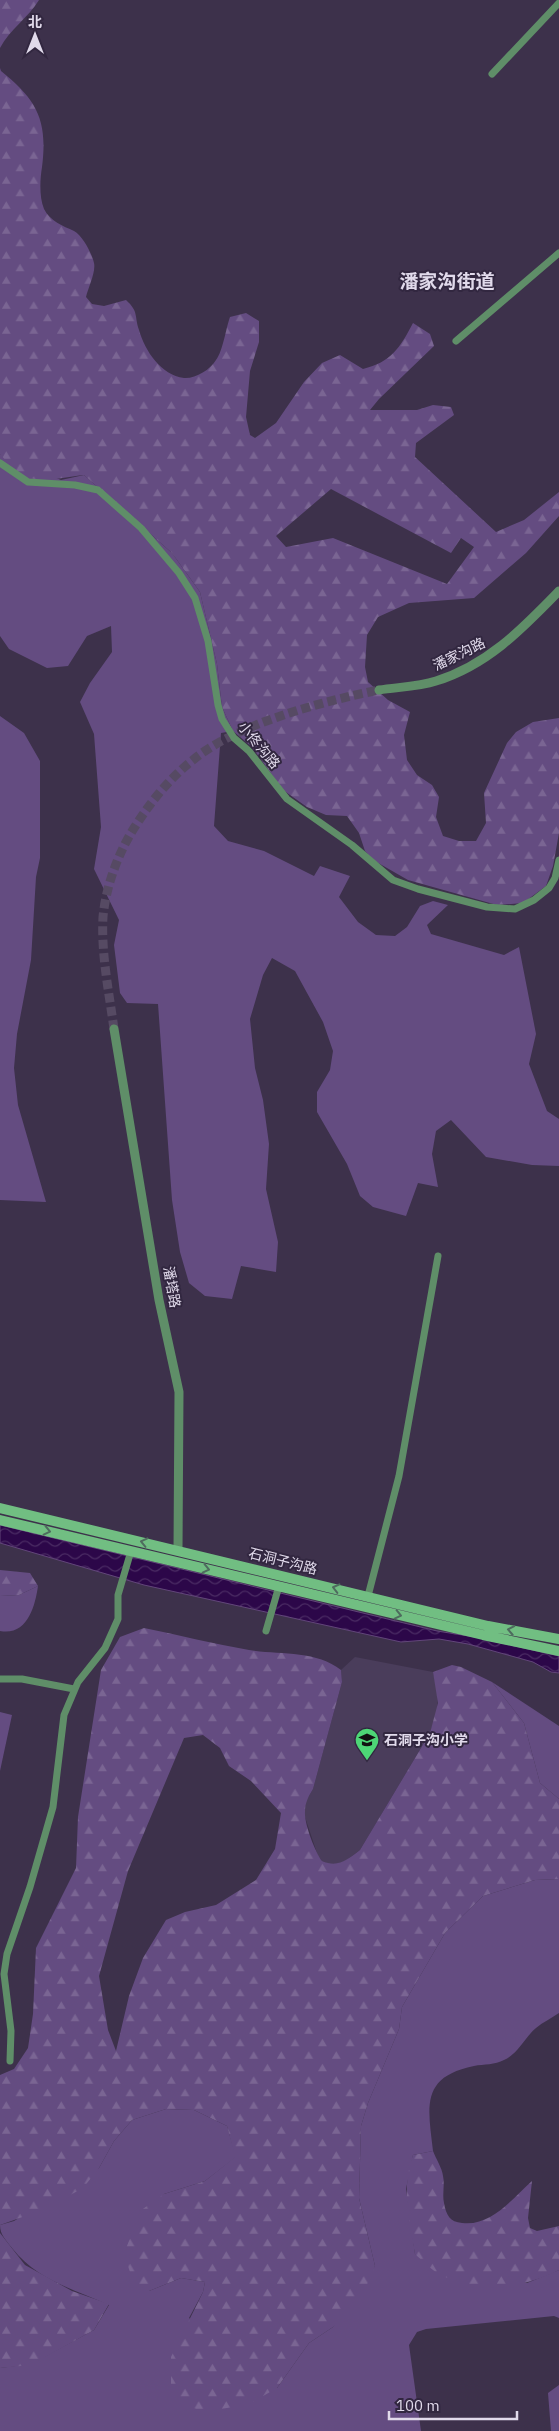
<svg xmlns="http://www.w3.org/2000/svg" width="559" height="2431" viewBox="0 0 559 2431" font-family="'IBM Plex Sans','Noto Sans SC',sans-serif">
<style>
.built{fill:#4a3d5b}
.grass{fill:#644c81}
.forest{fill:url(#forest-firs);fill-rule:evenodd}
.water{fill:url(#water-waves);stroke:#62467a}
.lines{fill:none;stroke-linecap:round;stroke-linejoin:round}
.tertiary-tunnel{stroke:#564a63;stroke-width:9;stroke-dasharray:9 4.5;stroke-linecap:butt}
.minor{stroke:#5f8e68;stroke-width:7}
.tertiary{stroke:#5f8e68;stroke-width:9}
.secondary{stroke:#71be82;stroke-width:10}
.oneway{stroke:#4e6b5e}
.labels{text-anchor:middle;stroke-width:4;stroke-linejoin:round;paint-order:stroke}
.street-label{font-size:14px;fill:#e1daeb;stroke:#322740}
.poi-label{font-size:14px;font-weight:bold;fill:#e1daeb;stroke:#322740;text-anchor:start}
.district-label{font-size:19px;font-weight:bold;fill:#e1daeb;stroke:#322740}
</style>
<defs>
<pattern id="forest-firs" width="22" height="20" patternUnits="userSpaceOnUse" patternTransform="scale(1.25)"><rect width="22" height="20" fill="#644c81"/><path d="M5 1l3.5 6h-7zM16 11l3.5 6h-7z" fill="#7a6593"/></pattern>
<pattern id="water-waves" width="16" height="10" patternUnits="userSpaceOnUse" patternTransform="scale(1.25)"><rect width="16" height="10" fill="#2c0749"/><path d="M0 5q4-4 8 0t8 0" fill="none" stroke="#4a2b63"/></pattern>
</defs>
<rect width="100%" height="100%" fill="#3d314b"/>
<path class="built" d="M355,1657L433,1672L438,1695L437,1711L430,1733L360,1850L344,1862L331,1865L322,1861L318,1856L304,1814L306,1801L313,1789L342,1682L341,1670Z"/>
<path class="grass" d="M0,454L61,480L84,475L172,553L200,592L217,664L222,707L233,731L221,733L214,826L228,841L264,851L314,876L320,866L350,876L339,897L358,922L376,935L395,936L407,927L420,906L433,901L448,905L427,925L431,934L504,955L519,947L536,1034L529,1064L547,1111L559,1119V1166L532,1165L486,1157L451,1120L436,1131L432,1154L438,1187L418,1183L406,1216L373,1207L360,1196L347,1164L317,1112V1092L330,1070L333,1051L323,1022L295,971L272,958L263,975L250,1019L255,1068L263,1100L269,1144L266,1189L278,1242L276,1272L241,1266L232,1299L205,1296L189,1283L180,1252L172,1200L158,1004L127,1003L120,993L114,945L119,920L94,869L101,827L94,734L80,702L90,683L112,652L111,626L87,636L68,666L47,668L9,649L0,636Z
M0,716L24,733L40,761V858L36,877L31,960L17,1034L14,1068L18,1105L46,1202L0,1200Z
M38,1586C35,1607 27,1636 0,1631V1596L19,1595Z
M492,1682L559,1726V1799L540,1783L524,1723Z
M0,1712L12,1715L0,1771Z
M559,1879V2013C552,2018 543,2022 536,2028C525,2037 518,2054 504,2060C495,2065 484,2064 474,2066C420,2077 428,2107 433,2151L413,2155L406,2189L415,2254L527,2283L559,2270V2318L554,2316L426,2329L417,2332L409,2345L421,2431H0V2368L31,2364L94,2330L109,2305C72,2288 38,2281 12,2248C6,2240 0,2235 0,2225L14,2221L99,2168L114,2141L132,2120L166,2109L194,2110L227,2126L236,2157L205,2181L164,2194L149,2291L181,2278L205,2282L203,2292L189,2318L277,2388L309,2343L333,2327L375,2266L359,2198L361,2126L368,2103L399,2029L402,2007L445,1933L483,1896L535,1880Z
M559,2385V2431H551L548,2393Z"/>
<path class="forest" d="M0,0H39C28,18 10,29 0,48Z
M0,68L1,71C37,100 48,120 42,167C40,179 39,197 44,209C50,221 63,226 74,231C83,236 92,254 94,263C96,272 88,288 86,297L92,304L104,306L126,300C139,312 134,315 139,330C145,351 161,375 184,378C195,379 210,370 216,360C223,351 226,328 230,317L246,313L259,321V342L250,371L246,417L250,435L255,438L276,423L304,382L322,363L340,355L363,369C391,362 400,348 413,323L430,334L434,346L379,399L370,410H417L433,405L451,407L454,415L416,443L415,457L496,532L524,520L559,492V516L526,553L474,598L409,603L378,617L367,635L365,667L368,682L388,700L410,712L404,735L407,760L417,775L432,785L439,797L436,817L443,836L459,841H476L486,823L484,793L507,743L516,732L533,722L559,718V833L553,866L546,886L523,903L497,905L408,880L373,860L365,851L359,833L347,816L326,815L307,807L283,790L252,747L233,731L222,707L217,664L200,592L172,553L84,475C62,477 37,486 17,472C10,468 6,460 0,454ZM331,489L451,553L461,538L474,547L447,584L333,538L286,547L276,536Z
M0,1570L30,1573L38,1586L19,1595L0,1596Z
M144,1628C179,1635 214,1644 249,1650C279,1655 316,1650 341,1670L342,1682L313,1789C308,1797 305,1803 305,1812C304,1823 315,1852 322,1861C338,1868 347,1860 360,1850L430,1733L438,1703L433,1672L452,1665L461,1667L492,1682L524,1723L540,1783L559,1799V1879L535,1880L483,1896L445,1933L402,2007L399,2029L368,2103L361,2126L359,2198L375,2266L364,2292L349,2312L333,2327L309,2343L277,2388L249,2404L205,2412L182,2404L171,2394V2357L203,2292L205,2282L181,2278L149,2291L135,2287L124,2254L140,2211L164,2194L205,2181L235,2157L227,2126L194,2110L166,2109L132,2120L114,2141L99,2168L83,2188L45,2209L0,2225V2075L14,2069L28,2048L33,2014L36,1948L76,1868L78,1817L101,1670L120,1637ZM203,1735L220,1748L229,1766L251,1781L281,1813L275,1849L256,1880L216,1905L185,1912L166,1920L143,1958L129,1996L116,2051L108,2030L99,1976L128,1871L184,1738Z
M433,2151C436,2159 442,2168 443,2176C445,2185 442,2194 444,2203C446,2215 450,2222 462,2223C491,2227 513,2198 532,2181L528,2218L530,2228L537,2231L559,2226V2270C523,2289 476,2293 439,2274C430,2269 422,2260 415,2254C409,2219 401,2190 413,2155Z
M0,2233L25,2265L72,2291L109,2304L94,2330L31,2365L0,2368Z"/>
<path class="water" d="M0,1525L437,1631L475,1637L559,1656V1673L551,1672L533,1662L468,1644L439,1639L401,1642L144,1585L0,1543Z"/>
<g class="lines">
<path class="tertiary-tunnel" d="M114,1029C109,992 101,954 103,917C106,885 119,851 136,825C152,800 170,778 193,760C236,724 324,701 379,690"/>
<path class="minor" d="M492,74L559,3
M456,341L559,253
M0,463L28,482L75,485L98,490L141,528L179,573L195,598L208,641L218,705L222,719L234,738L249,751L287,799L352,845L393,880L418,889L487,907L515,909L534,900L549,888L555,878L559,860
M368,1596L399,1476L438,1256
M266,1631L279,1586
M0,1679H22L74,1689
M10,2061L11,2031L4,1974L7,1954L30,1887L53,1807L64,1715L78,1682L105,1648L118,1619V1595L131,1551"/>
<path class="tertiary" d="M379,690C397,687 418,687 436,681C488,665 523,628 559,591
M114,1029L159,1300L179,1392L178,1550"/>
<path class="secondary" d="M0,1508L488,1626L559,1639
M0,1520L483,1635L559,1651"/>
</g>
<defs><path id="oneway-chevron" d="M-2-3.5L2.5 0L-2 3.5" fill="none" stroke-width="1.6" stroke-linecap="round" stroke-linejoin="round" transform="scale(1.25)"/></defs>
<g class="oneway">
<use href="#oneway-chevron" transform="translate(47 1531) rotate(13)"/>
<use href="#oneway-chevron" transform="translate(144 1542) rotate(-167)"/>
<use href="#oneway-chevron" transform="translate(206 1569) rotate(13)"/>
<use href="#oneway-chevron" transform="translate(336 1588) rotate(-166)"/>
<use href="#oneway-chevron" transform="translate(398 1615) rotate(13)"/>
<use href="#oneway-chevron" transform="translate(511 1630) rotate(-169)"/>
</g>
<defs>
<symbol id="school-pin" viewBox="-11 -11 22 30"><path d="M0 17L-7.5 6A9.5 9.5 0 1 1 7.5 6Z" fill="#4dd676" stroke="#322740"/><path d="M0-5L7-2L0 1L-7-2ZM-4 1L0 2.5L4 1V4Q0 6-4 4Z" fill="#111"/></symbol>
</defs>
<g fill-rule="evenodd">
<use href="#school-pin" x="353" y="1726" width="28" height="38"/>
</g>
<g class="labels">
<g class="street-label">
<text transform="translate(459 654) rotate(-26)" y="5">潘家沟路</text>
<text transform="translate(259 745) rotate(50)" y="5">小佟沟路</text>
<text transform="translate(172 1287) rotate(80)" y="5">潘塔路</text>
<text transform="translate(283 1561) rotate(14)" y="5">石洞子沟路</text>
</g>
<g class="poi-label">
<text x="384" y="1745">石洞子沟小学</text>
</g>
<g class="district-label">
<text x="447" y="288">潘家沟街道</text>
</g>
</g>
<g transform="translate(35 35)" stroke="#322740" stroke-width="4" paint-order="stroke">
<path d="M0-4L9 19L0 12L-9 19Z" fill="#e1daeb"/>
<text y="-8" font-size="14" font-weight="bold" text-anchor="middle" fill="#e1daeb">北</text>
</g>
<path d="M389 2411v8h128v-8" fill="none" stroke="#e1daeb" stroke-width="2.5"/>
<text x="396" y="2411" font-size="15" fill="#e1daeb" stroke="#322740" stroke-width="4" paint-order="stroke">100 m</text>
</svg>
